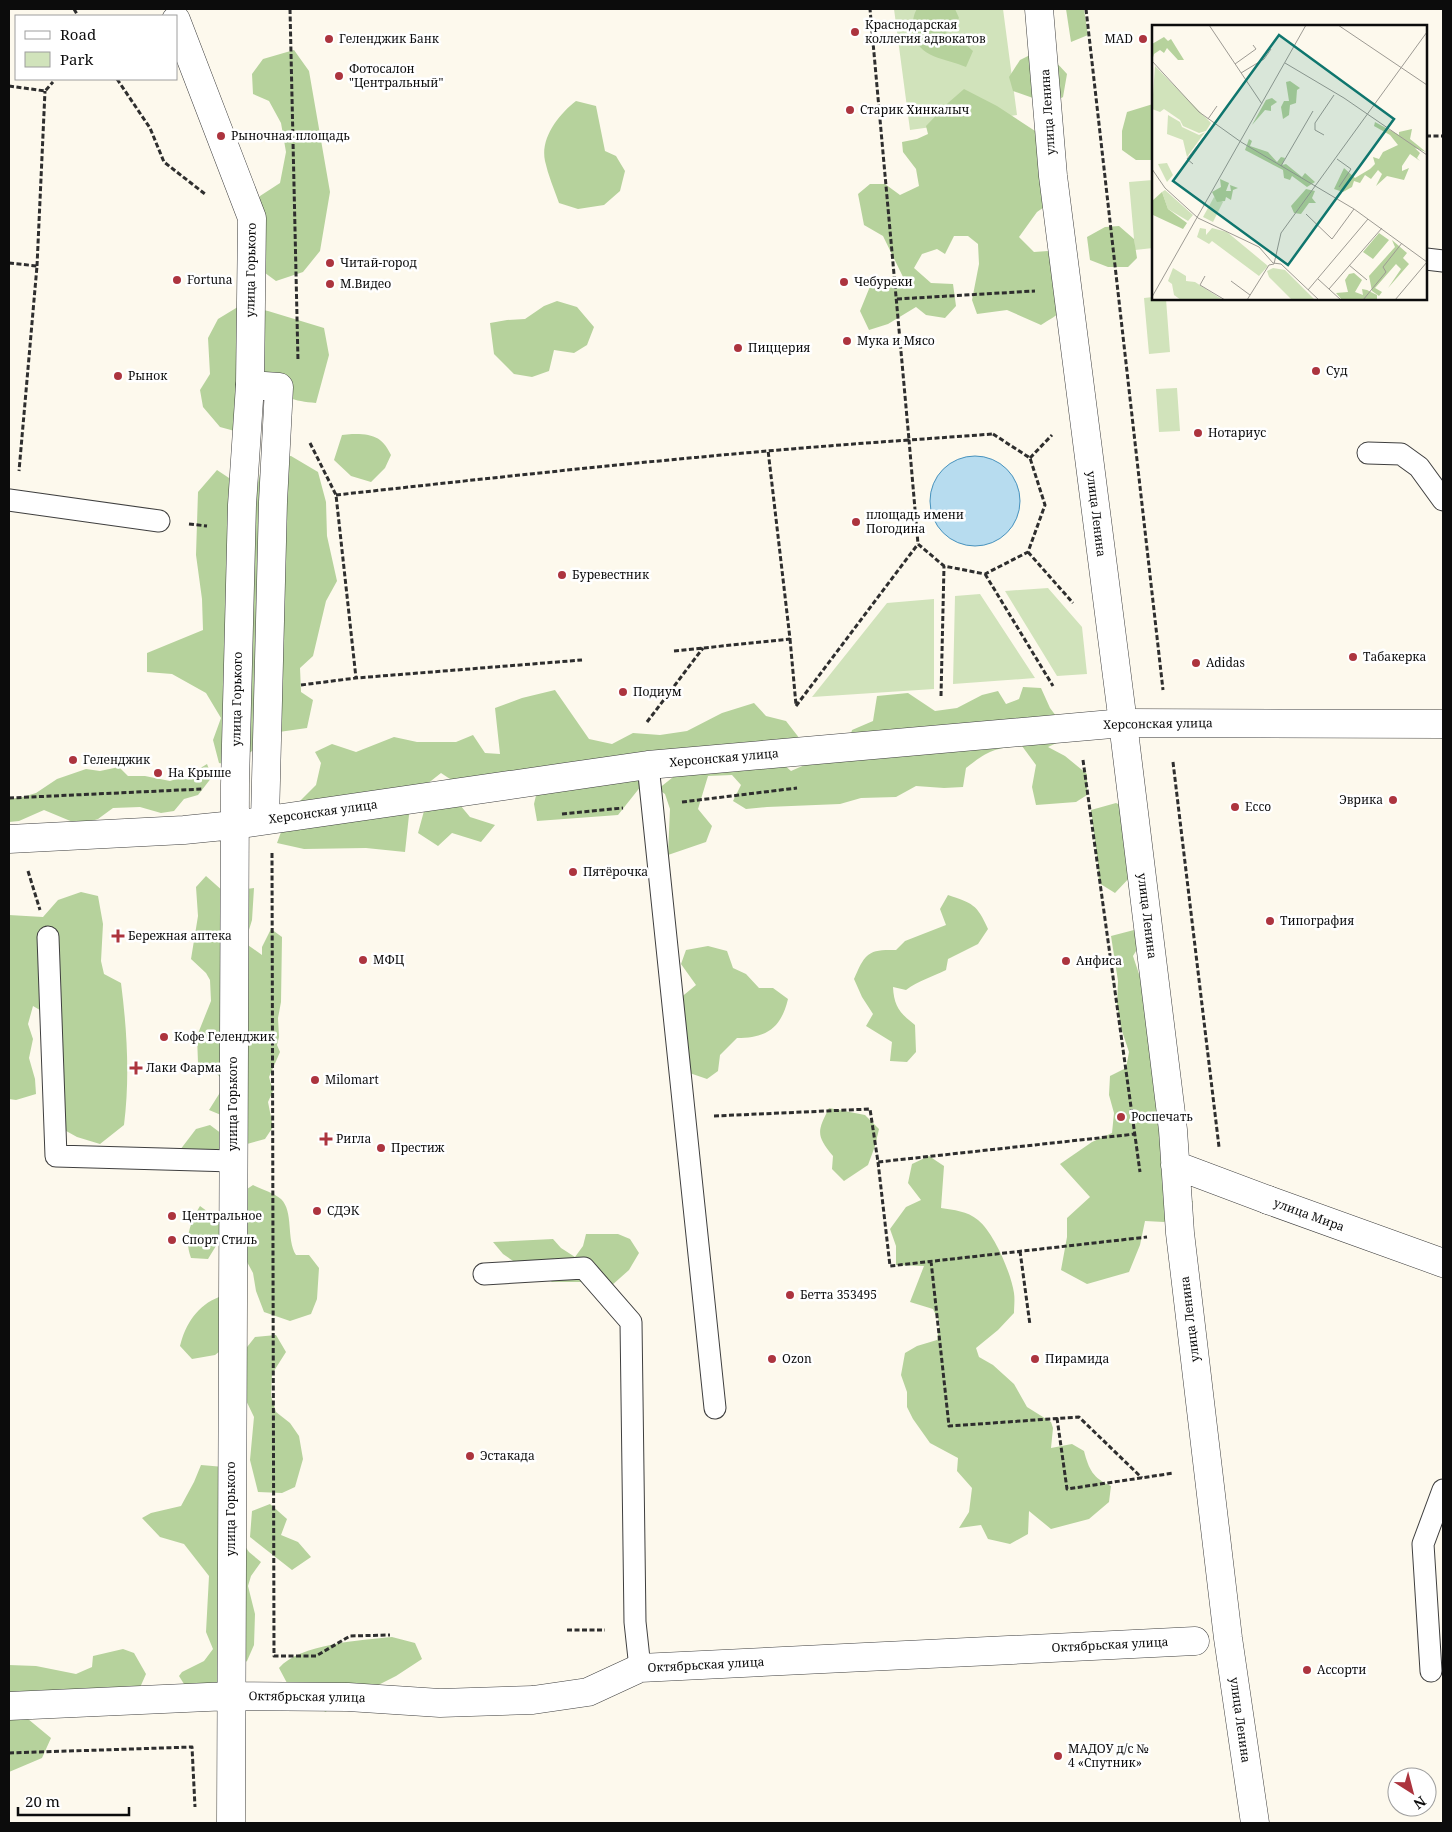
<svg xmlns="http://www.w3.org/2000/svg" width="1452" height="1832" viewBox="0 0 1452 1832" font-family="'Noto Serif',serif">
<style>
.green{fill:#d1e3bb}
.forest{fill:#b6d29c}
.water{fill:#b7dcef;stroke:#4792bd}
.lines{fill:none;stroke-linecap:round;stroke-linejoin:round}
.service-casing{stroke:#3f3f3f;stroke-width:23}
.pedestrian-casing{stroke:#3f3f3f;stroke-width:29}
.minor-casing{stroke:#3f3f3f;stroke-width:29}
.path{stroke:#2e2e2e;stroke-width:3;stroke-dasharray:5 2.5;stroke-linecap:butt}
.service{stroke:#fff;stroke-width:21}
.pedestrian{stroke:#fff;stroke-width:28}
.minor{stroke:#fff;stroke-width:28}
.poi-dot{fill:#ac343e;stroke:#fff;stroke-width:2}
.labels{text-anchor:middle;stroke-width:5;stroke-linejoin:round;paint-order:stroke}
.poi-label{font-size:12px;fill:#0c0c0c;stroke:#fff;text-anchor:start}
.street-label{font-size:12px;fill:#0c0c0c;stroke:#fff}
.inset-road{fill:none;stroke:#9d9a93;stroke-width:1}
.view{fill:#0f766e;fill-opacity:0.15;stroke:#0f766e;stroke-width:2.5}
.inset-edge{fill:none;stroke:#0c0c0c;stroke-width:2.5}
</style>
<rect width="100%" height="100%" fill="#fdf9ed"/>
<path class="green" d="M894,9H1003L1017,115L910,130Z
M1153,180V248L1135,250L1129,182Z
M1153,297V299H1166L1170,352L1149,354L1144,298Z
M1177,388L1180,431L1159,432L1156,389Z
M1048,588L1082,627L1087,674L1057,676L1005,591Z
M980,594L1035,678L953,684L955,596Z
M934,599V689L812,697L887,603Z"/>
<path class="forest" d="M917,9H955L959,18L952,28L942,36L951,42H963L973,51L966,67C946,58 918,59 913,32C912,25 913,15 917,9Z
M1066,9H1084L1088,35L1071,42Z
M294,50L309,71L330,192L320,251L303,272L276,281L261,270L255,221L260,196L280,183L286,152L281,123L269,101L253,94L252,74L263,59Z
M1030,55C1050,57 1054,59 1067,74L1063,97L1053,103L1033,98L1013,91L1009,77L1020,60Z
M964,89L997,106L1061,148L1066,192L1037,212L1019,237L1034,252L1048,251L1080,288C1071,308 1058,314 1041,325L1007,310L977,314L972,300L979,264L978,244L968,236H954L945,254L937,249L922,254L914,268L931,283L953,284L956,306L945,318L926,315L916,307L888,324L869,330L860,311L871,284L903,288L905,281L883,236L864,225L858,194L870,184H885L900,195L919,186L916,169L903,152L902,142L917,139L928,134L926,126L948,103Z
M576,101L596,106L605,151L616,156L625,171L620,191L604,205L578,209L559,203C554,189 548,175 545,161C540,138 559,114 576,101Z
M1153,104V160H1136L1122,150V131L1127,112Z
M1119,226L1134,239L1137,258L1128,267H1108L1090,260L1087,237L1105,227Z
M557,301L577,307L594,327L587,345L574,353L554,350L549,371L532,377L514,374L494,354L490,323L507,320L525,319L544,306Z
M241,305L268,311L324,328L329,355L316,403C294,401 281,398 266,380L242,433L220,427L203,407L200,390L210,374L208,338L218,319Z
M352,434C372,434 382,436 391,455L385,468L371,482L351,476L334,460L342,435Z
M291,456L318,472L326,502L327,536L337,581L326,601L313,656L300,668L301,692L313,700L307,728L279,732L245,756L244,768L219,763L213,740L221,718L206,693L172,674L147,672V653L203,630L202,599L196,555L198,492L217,470L241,486L256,491L264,457Z
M1023,687L1041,688L1050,708L1071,736L1048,747L1065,756L1087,774V795L1076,802L1036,805L1032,787L1036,765L1022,746C994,748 988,751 966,768L963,787L944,788L916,786L896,797L861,798L840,804L767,807L746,809L733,801L741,785L732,775L708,776L698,809L712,826L706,842L668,855L670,809L665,794L658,789L677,774L649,776L618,815L537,821L534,804L537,791H468L441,773L407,800L409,815L405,852L366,848L304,849L277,843L288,813L316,785L321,763L315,752L332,744L356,752L394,737L417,742H456L473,735L485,753L500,754L495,708L522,698L555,690L589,739L612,744L633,733L660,735L687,731L722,713L754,703L766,716L786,721L800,739L782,763L791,771L818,759L845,757L852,730L873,721L877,696L908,693L935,711L957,708L982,695L998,691L1006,704L1019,699Z
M207,764L212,777L198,795L184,799L174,811L161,813L140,807L113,808L98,819L80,825L44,810L19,821L9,822V799L23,797L36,793L57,779L86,769L100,771L119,767L128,776H145L170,781L189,775Z
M1116,803L1126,808L1132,875L1115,893L1099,883L1098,864L1091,810Z
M460,805L470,817L495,825L481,842L452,833L438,846L418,833L424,811Z
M206,876L224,892L254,888L252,920L245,943L262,955V947L271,929L282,937L281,1002L278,1018L279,1037L277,1045L280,1052L269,1077L273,1091L268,1102L273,1127L265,1139L247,1144L245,1125L209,1110L226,1083L212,1069L198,1063L197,1036L211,1001L210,980L206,973L191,959L198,916L196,887Z
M81,892L98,896L103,924L101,961L104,974L121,983C127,1030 130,1077 124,1125L100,1144L77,1137L50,1122L45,1013L33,1006L28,1024L33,1039L29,1058L35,1079L36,1094L16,1100L9,1099V915L43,917L58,900Z
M948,895C972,903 977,904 988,929L978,944L948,959L946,970C932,977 918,981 906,990L893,987C894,1007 900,1013 915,1025L916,1052L907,1062L890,1061L892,1042L866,1026L873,1014L862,997L854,979C865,954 867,949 896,950L905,941L946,925L940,909Z
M1134,930L1142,941L1133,956L1141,980L1176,1177L1193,1202L1164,1222L1145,1221L1140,1245L1129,1272L1087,1284L1061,1270L1067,1237V1218L1090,1197L1060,1164L1092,1142L1112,1133L1114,1113L1109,1095L1110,1076L1126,1068L1129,1052L1121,1028L1117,1005L1118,981L1111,936Z
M708,946L727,951L733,968L746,974L759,988H773L788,999C781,1028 767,1038 737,1038L720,1055L718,1071L707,1079L678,1069L679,999L696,985L681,964L686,950Z
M829,1108L865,1115L879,1129L875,1146L868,1165L844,1181L832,1169L833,1156C816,1135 817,1132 829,1108Z
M210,1125L226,1137L231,1150H180L196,1129Z
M929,1156L944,1166L941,1208C954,1210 967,1211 978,1220C994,1233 1011,1273 1014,1293C1015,1300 1014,1307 1014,1313L998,1330L976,1348L979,1357L993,1365L1014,1384L1027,1407L1051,1422L1053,1428L1051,1448L1072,1444L1084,1451C1089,1470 1093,1478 1111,1486L1109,1502L1089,1519L1051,1529L1029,1511L1028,1534L1010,1544L988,1539L981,1525L959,1528L969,1512L972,1488L957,1471L958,1458L930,1443L913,1419L907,1407V1392L901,1375L905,1353L917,1346L937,1340L940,1323L933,1309L910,1302L924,1266L896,1265V1246L890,1229L906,1207L921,1200L908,1183L912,1164Z
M253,1185C261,1189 274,1193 281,1199C294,1212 286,1239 296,1255H309L319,1268L317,1299L311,1314L290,1321L264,1312L256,1291L253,1273L246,1260L238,1195Z
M200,1206L223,1223L222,1236L208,1259L191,1258C184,1240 190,1222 200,1206Z
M586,1234H618L630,1239L639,1253L629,1270L611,1286L588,1282H552L537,1271L516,1263L503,1254L493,1242L553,1239L561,1248L575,1257L583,1246Z
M219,1297L235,1299L230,1343L215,1355L192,1359L180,1346C185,1324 198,1305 219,1297Z
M276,1335L286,1352L272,1374L271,1396L276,1412L290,1423L299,1436L303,1459L295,1487L282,1493L258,1492L250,1460L254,1417L241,1390L240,1356L255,1337Z
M201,1465L224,1467L242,1542L249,1552L261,1562L251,1576L248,1586L255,1614L254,1645L247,1661L235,1670L225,1697L189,1692L179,1676L182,1672L204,1661L213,1649L206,1632L209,1576L184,1544L160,1537L142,1518L151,1513L181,1506L194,1482Z
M270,1504L287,1519L281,1535L298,1542L311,1557L292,1570L250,1537L252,1511Z
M392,1637L415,1643L422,1659L396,1676L325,1712L312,1690L287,1683L279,1668C299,1644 362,1640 392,1637Z
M123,1649L134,1653L146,1674L138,1692L9,1693V1665L36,1666L76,1674L92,1667L93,1656Z
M9,1718L28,1719L51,1738L42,1758L9,1772Z"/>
<path class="water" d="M930 501a45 45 0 1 1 90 0a45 45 0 1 1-90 0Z"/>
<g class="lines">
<defs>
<path id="service" d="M1426,259L1443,261
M1368,453L1401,454L1419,467L1443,500
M9,500L159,521
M648,765L715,1408
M48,937L56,1156L233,1161
M484,1274L584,1268L631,1322L635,1622L640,1668
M1431,1671L1423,1544L1443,1490"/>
<path id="pedestrian" d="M1039,9L1053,176L1123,723L1173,1130L1180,1233L1228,1638L1255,1823
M176,20L252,218L250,385
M1175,1165L1268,1200"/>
<path id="minor" d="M9,839L184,830L234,825L648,765L1123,723L1443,724
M1268,1200L1443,1263
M9,1706L230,1696L348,1697L440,1703L533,1700L588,1692L640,1668L1195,1641
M231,1823L235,784L242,505L250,385L279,387L273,502L265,820"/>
</defs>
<use href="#service" class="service-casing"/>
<use href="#pedestrian" class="pedestrian-casing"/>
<use href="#minor" class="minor-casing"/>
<path class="path" d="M74,9L78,16
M290,9L298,361
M1086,9L1163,690
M117,79L150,128L164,162L205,194
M9,86L45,91L53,82
M1426,136H1443
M9,263L37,266L19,471
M37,266L45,91
M897,299L1035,291
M993,434L1030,458L1045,505L1028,552L985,574L944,566L918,544L909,440Z
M310,443L336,495L356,678
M1030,458L1052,435
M336,495C527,474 718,453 909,440L870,9
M189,524L207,526
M1028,552L1073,603
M985,574L1053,686
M790,639L796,705
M674,651L790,639L768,450
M301,685L356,678L582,660
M941,696L944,566
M796,706L918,544
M647,722L703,648
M1083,760L1140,1172
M1173,762L1219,1147
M9,798L203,789
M682,802L797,788
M562,814L623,808
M272,853L274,1656H316L350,1636L390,1635
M28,871L40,910
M714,1116L870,1109L878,1162L1135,1134
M878,1162L890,1266L1147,1237
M1020,1251L1030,1325
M931,1261L949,1426L1079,1417L1142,1478
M1057,1418L1067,1489L1174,1473
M567,1630H605
M9,1753L192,1747L195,1807"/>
<use href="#service" class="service"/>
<use href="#pedestrian" class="pedestrian"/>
<use href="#minor" class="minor"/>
</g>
<g class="poi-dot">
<circle cx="855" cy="32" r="5"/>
<circle cx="329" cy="39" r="5"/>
<circle cx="1143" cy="39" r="5"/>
<circle cx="339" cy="76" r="5"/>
<circle cx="850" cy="110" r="5"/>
<circle cx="221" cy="136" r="5"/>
<circle cx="330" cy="263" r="5"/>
<circle cx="177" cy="280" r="5"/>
<circle cx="844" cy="282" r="5"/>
<circle cx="330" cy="284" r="5"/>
<circle cx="847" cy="341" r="5"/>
<circle cx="738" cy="348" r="5"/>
<circle cx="1316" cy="371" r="5"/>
<circle cx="118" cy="376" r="5"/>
<circle cx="1198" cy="433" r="5"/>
<circle cx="856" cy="522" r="5"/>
<circle cx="562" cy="575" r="5"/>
<circle cx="1353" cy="657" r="5"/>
<circle cx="1196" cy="663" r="5"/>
<circle cx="623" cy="692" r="5"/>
<circle cx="73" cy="760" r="5"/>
<circle cx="158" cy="773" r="5"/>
<circle cx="1393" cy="800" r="5"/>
<circle cx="1235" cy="807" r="5"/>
<circle cx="573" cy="872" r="5"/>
<circle cx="1270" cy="921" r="5"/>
<path d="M115.5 928.5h5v5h5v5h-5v5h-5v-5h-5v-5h5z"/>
<circle cx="363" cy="960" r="5"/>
<circle cx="1066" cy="961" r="5"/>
<circle cx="164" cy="1037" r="5"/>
<path d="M133.5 1060.5h5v5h5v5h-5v5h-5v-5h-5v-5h5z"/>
<circle cx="315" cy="1080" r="5"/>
<circle cx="1121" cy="1117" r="5"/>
<path d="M323.5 1131.5h5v5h5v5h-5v5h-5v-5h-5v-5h5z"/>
<circle cx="381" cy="1148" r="5"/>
<circle cx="317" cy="1211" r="5"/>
<circle cx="172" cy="1216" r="5"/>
<circle cx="172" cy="1240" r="5"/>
<circle cx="790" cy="1295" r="5"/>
<circle cx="772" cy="1359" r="5"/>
<circle cx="1035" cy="1359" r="5"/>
<circle cx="470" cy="1456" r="5"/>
<circle cx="1307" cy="1670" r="5"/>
<circle cx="1058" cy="1756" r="5"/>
</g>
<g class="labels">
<g class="poi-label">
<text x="865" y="29">Краснодарская<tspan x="865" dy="14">коллегия адвокатов</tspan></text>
<text x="339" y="43">Геленджик Банк</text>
<text x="1133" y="43" text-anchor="end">MAD</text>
<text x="349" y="73">Фотосалон<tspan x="349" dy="14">"Центральный"</tspan></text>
<text x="860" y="114">Старик Хинкалыч</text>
<text x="231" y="140">Рыночная площадь</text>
<text x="340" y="267">Читай-город</text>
<text x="187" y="284">Fortuna</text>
<text x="854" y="286">Чебуреки</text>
<text x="340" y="288">М.Видео</text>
<text x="857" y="345">Мука и Мясо</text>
<text x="748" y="352">Пиццерия</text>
<text x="1326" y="375">Суд</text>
<text x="128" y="380">Рынок</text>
<text x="1208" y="437">Нотариус</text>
<text x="866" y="519">площадь имени<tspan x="866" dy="14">Погодина</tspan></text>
<text x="572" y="579">Буревестник</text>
<text x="1363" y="661">Табакерка</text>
<text x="1206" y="667">Adidas</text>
<text x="633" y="696">Подиум</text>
<text x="83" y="764">Геленджик</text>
<text x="168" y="777">На Крыше</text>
<text x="1383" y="804" text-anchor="end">Эврика</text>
<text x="1245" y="811">Ecco</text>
<text x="583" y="876">Пятёрочка</text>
<text x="1280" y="925">Типография</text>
<text x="128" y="940">Бережная аптека</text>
<text x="373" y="964">МФЦ</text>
<text x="1076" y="965">Анфиса</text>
<text x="174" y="1041">Кофе Геленджик</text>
<text x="146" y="1072">Лаки Фарма</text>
<text x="325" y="1084">Milomart</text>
<text x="1131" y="1121">Роспечать</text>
<text x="336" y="1143">Ригла</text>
<text x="391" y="1152">Престиж</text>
<text x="327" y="1215">СДЭК</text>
<text x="182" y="1220">Центральное</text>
<text x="182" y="1244">Спорт Cтиль</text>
<text x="800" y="1299">Бетта 353495</text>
<text x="782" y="1363">Ozon</text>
<text x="1045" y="1363">Пирамида</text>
<text x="480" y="1460">Эстакада</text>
<text x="1317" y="1674">Ассорти</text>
<text x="1068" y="1753">МАДОУ д/с №<tspan x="1068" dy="14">4 «Спутник»</tspan></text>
</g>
<g class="street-label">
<text transform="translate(1048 112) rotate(-94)" y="4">улица Ленина</text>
<text transform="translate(251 270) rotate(-89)" y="4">улица Горького</text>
<text transform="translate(1096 514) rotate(83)" y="4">улица Ленина</text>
<text transform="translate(237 699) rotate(-89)" y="4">улица Горького</text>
<text transform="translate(1158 724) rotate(-1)" y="4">Херсонская улица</text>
<text transform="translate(724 758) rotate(-5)" y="4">Херсонская улица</text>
<text transform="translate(323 812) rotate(-8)" y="4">Херсонская улица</text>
<text transform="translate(1147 916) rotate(83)" y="4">улица Ленина</text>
<text transform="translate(233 1104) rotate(-90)" y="4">улица Горького</text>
<text transform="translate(1309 1215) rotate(20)" y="4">улица Мира</text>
<text transform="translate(1190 1319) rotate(-97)" y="4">улица Ленина</text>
<text transform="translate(231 1509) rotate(-90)" y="4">улица Горького</text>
<text transform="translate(1110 1645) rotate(-3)" y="4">Октябрьская улица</text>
<text transform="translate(706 1665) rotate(-3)" y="4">Октябрьская улица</text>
<text transform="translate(307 1697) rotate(1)" y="4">Октябрьская улица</text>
<text transform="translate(1240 1720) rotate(82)" y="4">улица Ленина</text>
</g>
</g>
<g transform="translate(1152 25)">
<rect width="275" height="275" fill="#fdf9ed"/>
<path d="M3,41L59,98L54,106L47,108L31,101L28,95L12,84L8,87L0,84ZM16,90L28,97L30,102L47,110L53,107L35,132L31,115L15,109ZM15,138L21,150L15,157L6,139ZM13,165L41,190L36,196L16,184L10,167ZM62,172L71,177L61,197L51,192ZM48,203L54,204V210L60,203L75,207L116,241L107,251L60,216L57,219L45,212ZM21,243L34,251V256L43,257L71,275H29L22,270L20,259L16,256ZM121,243L133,245L163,275H140L117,252L115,246Z" fill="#d1e3bb"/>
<path d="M12,12L16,16L19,14L32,35H26L15,23L12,28L8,25L2,29L0,36V19ZM138,56L148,63L145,65L144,78L138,80L137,90L131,94L129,82L132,76H137L134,57ZM120,73L125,77L119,81V86L113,85L100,100L114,75ZM223,97L247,110V107L260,104L258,114L274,127L263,123L268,128L265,133L268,136L258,129L250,141V146L257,143L252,155L235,151L224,161L230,149L226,145L219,154L213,150L208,158L202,156L200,162L191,167L182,164L192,143L203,153L218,144L223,139L221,132L227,134L231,127L246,120L238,110L222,101ZM97,114L100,116L98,121L116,127L125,137L129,132L133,133L130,140L134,139L150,152L153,148L163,157L155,162L140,151L138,155L132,153L131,145L93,125ZM68,154L77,158L74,166H79L78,160L86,163L81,165L79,175L74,172L73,176L65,177L60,167L69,162ZM154,164L163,166L160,173L164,178H157L149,189L142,188L139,181ZM10,167L16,184L35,198L31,204L1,190L0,176ZM227,208L237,215L221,234L211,227ZM240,215L255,228L251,233L257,239L236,263L249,244L244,239L223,263L230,267L227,271L220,266L217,251L243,222ZM202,248L210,255L203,267L211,270L210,264L215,265L225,270V275H190L184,268L196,267L193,255L197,249Z" fill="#b6d29c"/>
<path class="inset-road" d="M57,0L110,79M186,0L275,60M0,36L47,87L89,117L202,184L275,237M133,38L192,73L275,130M83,39L104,24L101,20M89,48L112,34L119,24M56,94L65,81M172,110L163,105V98L182,70M185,134L199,144L187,162M41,139L35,134L63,98M129,141L161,86M0,144L13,163L46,193L107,222L121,238L129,239L167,275M154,189L180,214L202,184M122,239L129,208L275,7M197,240L215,255M53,251L48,260L73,275M166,254L189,275M79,256L98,270M177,264L230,203M156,265L216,194M0,272L154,0M95,275L117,240L122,239M211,275L234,247L231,242L250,218M243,275L275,237"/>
<path class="view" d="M127,10L242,94L136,240L21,156Z"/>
<rect width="275" height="275" class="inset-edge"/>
</g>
<rect width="1452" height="1832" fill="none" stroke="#0c0c0c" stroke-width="20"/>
<rect x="15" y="15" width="162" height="65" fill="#ffffff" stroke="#9e9e9e"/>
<rect x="25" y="31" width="25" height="8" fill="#ffffff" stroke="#9e9e9e"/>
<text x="60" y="40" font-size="15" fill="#0c0c0c">Road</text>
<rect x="25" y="52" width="25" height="15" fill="#d1e3bb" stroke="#9e9e9e"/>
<text x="60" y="65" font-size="15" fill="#0c0c0c">Park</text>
<g transform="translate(1412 1792) rotate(144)"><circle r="24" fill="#ffffff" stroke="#9e9e9e"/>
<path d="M0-4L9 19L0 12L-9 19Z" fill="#ac343e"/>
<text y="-8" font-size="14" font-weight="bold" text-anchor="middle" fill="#0c0c0c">N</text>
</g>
<path d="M18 1807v8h111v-8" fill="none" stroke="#0c0c0c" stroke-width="2.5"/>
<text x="25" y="1807" font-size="15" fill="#0c0c0c" stroke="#ffffff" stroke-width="4" paint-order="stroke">20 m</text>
</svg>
